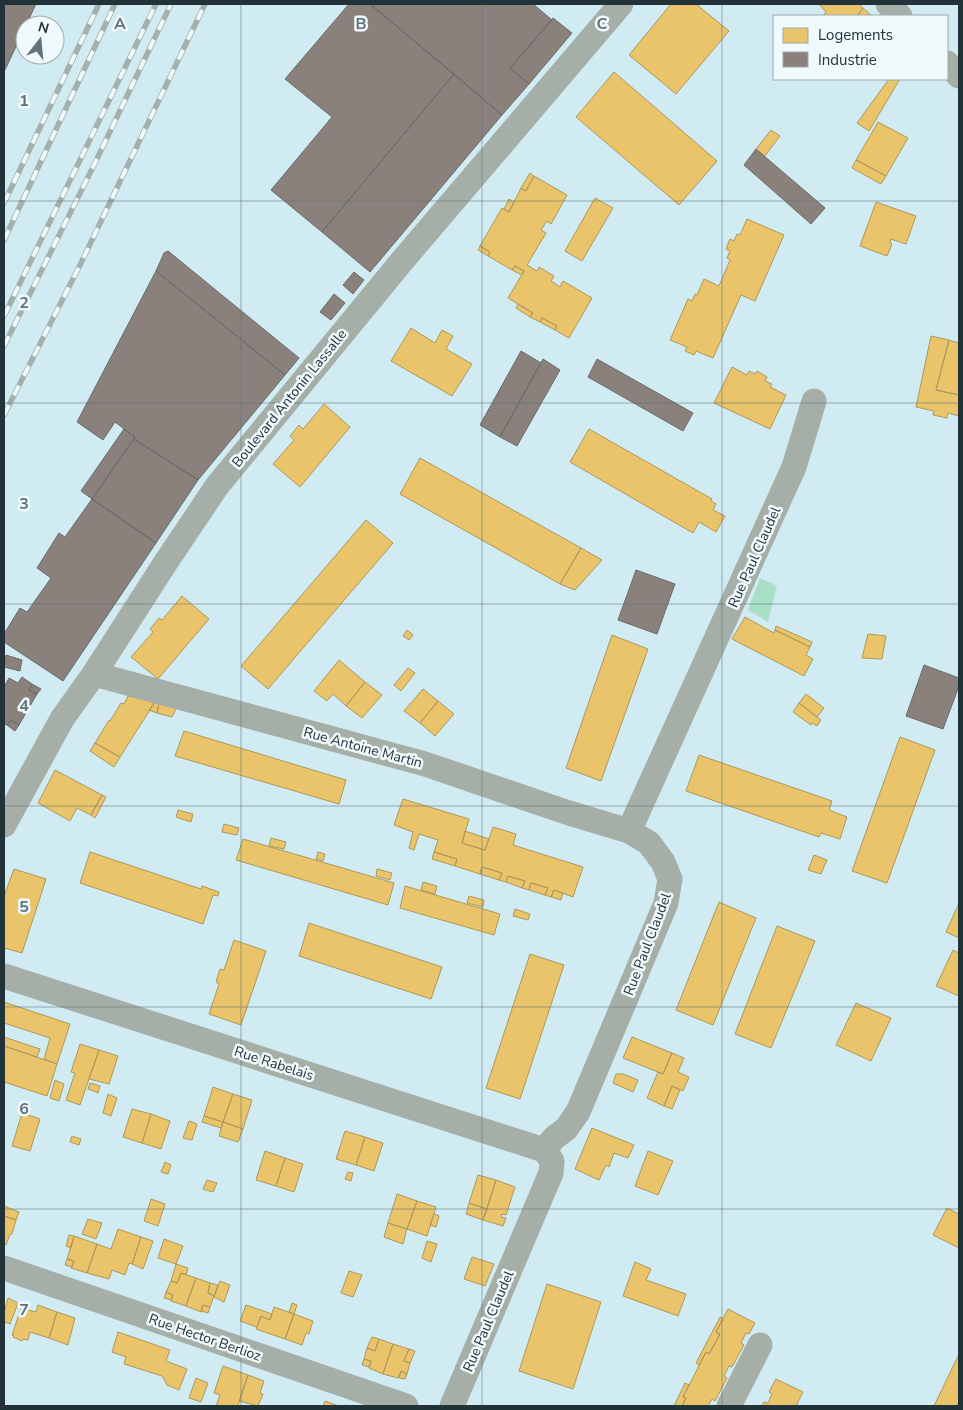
<svg xmlns="http://www.w3.org/2000/svg" width="963" height="1410" viewBox="0 0 963 1410" font-family="'Nunito Sans',sans-serif">
<style>
.green{fill:#a9dec7}
.homes{fill:#e9c46a;stroke:#ad985b}
.industry{fill:#8a817c;stroke:#6a6a68}
.lines{fill:none;stroke-linecap:round;stroke-linejoin:round}
.street{stroke:#a6afa7;stroke-width:25}
.rail-casing{stroke:#a2b0ae;stroke-width:5.5}
.rail{stroke:#f0f9fb;stroke-width:4;stroke-dasharray:11;stroke-linecap:butt}
.grid{fill:none;stroke:#5f7379;stroke-width:1;stroke-opacity:0.55}
.labels{text-anchor:middle;stroke-width:5;stroke-linejoin:round;paint-order:stroke}
.street-label{font-size:14px;fill:#213338;stroke:#f0f9fb}
.grid-label{font-size:16px;text-anchor:middle;font-weight:bold;fill:#5f7379;stroke:#f0f9fb;stroke-width:5;stroke-linejoin:round;paint-order:stroke}
</style>
<rect width="100%" height="100%" fill="#d1ebf2"/>
<path class="green" d="M760,578L777,586L768,622L748,610Z"/>
<path class="homes" d="M671,4H696L729,31L676,94L629,55Z
M819,4H859L863,8L857,16H823L826,12Z
M863,8L872,16H857Z
M614,72L717,161L679,205L576,117Z
M889,79H900L869,131L857,123Z
M878,122L908,138L886,176L856,160Z
M771,130L780,136L764,157L756,149Z
M856,160L886,176L881,184L852,168Z
M530,173L534,176L526,191L521,188Z
M534,176L567,195L551,224L547,221L541,230L546,233L527,265L537,271L539,267L554,276L551,281L560,287L563,281L592,298L569,338L555,330L557,326L542,318L540,322L530,317L533,313L508,298L524,271L515,266L512,270L488,256L490,252L480,246L502,208L509,212L521,188L526,191Z
M595,198L613,208L582,261L565,251Z
M509,199L514,202L509,212L504,209Z
M876,202L916,216L906,244L891,239L890,243L892,244L887,256L860,246Z
M747,219L784,235L755,301L741,295L713,358L696,351L694,355L685,351L687,347L670,340L688,299L692,301L695,294L697,295L704,279L719,286L730,260L727,258L730,251L726,249L730,239L734,241L737,234L740,235Z
M480,246L490,252L488,256L478,250Z
M515,266L524,271L522,275L512,270Z
M518,304L533,313L530,317L516,308Z
M542,318L557,326L555,330L540,322Z
M411,328L435,343L442,330L453,336L446,349L472,364L452,396L391,361Z
M931,336L949,340L936,390L959,395V416L948,413L947,418L933,415L934,411L916,407Z
M949,340L959,343V395L936,390Z
M732,367L747,375L749,371L755,374L757,371L767,377L765,381L772,384L770,387L786,395L770,429L714,403Z
M324,404L350,427L300,487L273,464L294,440L290,436L299,425L303,429Z
M589,429L712,499L711,501L716,504L713,510L725,516L716,532L699,522L693,533L570,462Z
M420,458L581,548L560,584L400,494Z
M366,520L393,543L268,689L241,666Z
M581,548L602,560L575,590L560,584Z
M182,596L209,619L158,679L131,657L153,632L150,629L159,618L162,620Z
M745,617L774,633L775,630L810,647L806,655L813,659L804,676L732,639Z
M776,626L812,642L810,647L775,630Z
M407,630L413,635L409,640L403,636Z
M868,634L886,636L882,659L862,658Z
M612,635L648,649L601,781L566,768Z
M339,660L365,682L346,706L333,694L327,701L314,691Z
M408,668L415,673L401,691L394,685Z
M365,682L382,695L362,718L346,706Z
M423,689L438,701L420,723L404,711Z
M806,694L824,708L817,717L799,703Z
M128,696L155,702L120,757L95,743L109,720L110,721L121,703L124,704Z
M438,701L454,714L435,736L420,723Z
M155,702L159,703L157,713L149,710Z
M159,703L177,707L172,717L157,713Z
M799,703L821,720L817,726L812,723L811,725L793,712Z
M184,731L346,780L339,804L175,756Z
M900,737L935,750L887,883L852,871Z
M95,743L120,757L114,767L90,751Z
M699,755L832,801L829,810L847,817L840,839L821,833L819,837L686,791Z
M55,770L102,795L91,815L77,808L70,821L38,803Z
M102,795L106,797L95,818L91,815Z
M403,799L469,819L462,843L485,850L493,827L516,834L513,845L583,867L573,897L554,890L551,897L545,895L548,888L531,883L529,890L522,888L525,881L508,876L506,882L499,880L502,873L482,867L480,874L455,866L457,859L434,852L438,840L419,834L414,850L409,848L413,832L394,825Z
M178,810L193,814L191,822L176,817Z
M224,824L239,828L237,835L222,832Z
M465,831L489,839L485,850L462,843Z
M271,838L286,842L284,849L269,846Z
M243,839L394,883L388,905L236,860Z
M90,852L201,889L202,886L219,892L218,896L213,895L203,924L80,883Z
M318,852L325,854L323,861L316,859Z
M434,852L457,859L455,866L432,859Z
M814,855L827,860L821,874L808,870Z
M482,867L502,873L499,880L480,874Z
M14,869L46,879L22,953L4,948V896Z
M377,869L392,873L390,880L376,876Z
M508,876L525,881L522,888L506,882Z
M423,882L437,886L435,894L421,890Z
M531,883L548,888L545,895L529,890Z
M405,886L500,914L494,935L400,908Z
M554,890L563,893L561,900L551,897Z
M469,896L484,900L483,907L467,903Z
M719,902L756,918L713,1025L676,1010Z
M959,903V938L946,932Z
M515,909L530,914L528,920L513,916Z
M309,923L442,967L431,999L299,956Z
M777,926L815,941L771,1048L735,1034Z
M234,940L266,951L241,1025L209,1014L219,984L216,982L220,969L224,970Z
M953,950L959,953V996L936,986Z
M530,954L564,965L520,1099L486,1088Z
M4,1002L70,1024L57,1064L44,1059L50,1038L4,1023Z
M856,1003L891,1018L871,1061L836,1045Z
M4,1037L40,1049L37,1057L4,1046Z
M632,1037L672,1053L663,1074L623,1058Z
M80,1044L99,1050L80,1105L66,1100L75,1073L71,1072Z
M4,1046L57,1064L47,1096L4,1082Z
M99,1050L118,1056L109,1084L89,1079Z
M672,1053L684,1058L678,1072L689,1077L683,1091L672,1086L664,1106L647,1098L658,1072L663,1074Z
M616,1074H623L638,1080L633,1092L613,1083Z
M55,1080L64,1084L59,1101L50,1098Z
M90,1083L100,1086L98,1093L88,1089Z
M672,1086L680,1090L672,1109L664,1106Z
M213,1087L233,1094L223,1122L204,1116Z
M108,1094L117,1098L111,1116L103,1113Z
M233,1094L252,1100L243,1129L223,1122Z
M132,1109L151,1114L142,1143L123,1137Z
M22,1113L40,1119L30,1151L12,1146Z
M151,1114L170,1121L161,1149L142,1143Z
M204,1116L223,1122L221,1128L202,1122Z
M189,1121L197,1124L192,1140L183,1138Z
M223,1122L243,1129L238,1142L219,1136Z
M592,1128L634,1145L628,1158L614,1153L609,1167L606,1165L599,1180L575,1169Z
M345,1131L365,1137L356,1165L336,1159Z
M72,1136L81,1139L79,1145L70,1142Z
M365,1137L383,1143L374,1171L356,1165Z
M265,1151L285,1158L276,1186L256,1180Z
M648,1151L673,1161L658,1195L635,1186Z
M285,1158L303,1164L294,1192L276,1186Z
M165,1162L171,1165L168,1174L161,1172Z
M348,1172L353,1173L351,1181L345,1179Z
M478,1175L496,1180L487,1209L469,1203Z
M207,1180L217,1183L213,1192L203,1189Z
M496,1180L515,1187L506,1215L502,1214L501,1217L506,1218L503,1226L483,1220Z
M397,1194L417,1201L407,1229L388,1223Z
M151,1199L165,1204L158,1226L144,1221Z
M417,1201L436,1207L427,1236L407,1229Z
M469,1203L487,1209L483,1220L466,1214Z
M4,1206L19,1212L16,1220L4,1216Z
M947,1208L959,1214V1248L933,1235Z
M434,1214L439,1216L436,1227L430,1225Z
M4,1216L16,1220L12,1234H10L6,1245L4,1244Z
M88,1219L102,1223L96,1239L82,1234Z
M388,1223L407,1229L403,1244L384,1237Z
M118,1229L141,1237L132,1264L129,1263L125,1275L112,1270L109,1279L87,1273L97,1244L111,1249Z
M69,1235L74,1236L71,1248L66,1246Z
M74,1236L97,1244L87,1273L71,1268L74,1261L67,1259Z
M141,1237L153,1241L143,1269L132,1264Z
M164,1239L183,1246L176,1264L158,1258Z
M427,1241L437,1244L431,1262L422,1258Z
M472,1257L494,1264L485,1286L464,1279Z
M67,1259L74,1261L72,1267L65,1265Z
M635,1262L651,1269L646,1280L686,1294L678,1316L623,1296Z
M176,1264L188,1268L186,1275L181,1273L177,1283L171,1281Z
M349,1271L362,1275L353,1297L341,1293Z
M181,1273L196,1278L186,1306L171,1301L173,1295L166,1292L171,1281L177,1283Z
M196,1278L210,1283L208,1293L214,1296L210,1307L203,1305L201,1312L186,1306Z
M220,1281L230,1285L224,1302L214,1297Z
M210,1283L218,1285L214,1296L208,1293Z
M547,1284L601,1302L573,1389L519,1371Z
M166,1292L173,1295L171,1300L164,1298Z
M8,1298L18,1303L10,1324L4,1322V1313Z
M292,1303L297,1305L294,1314L289,1312Z
M38,1305L57,1312L49,1338L30,1332L28,1340L23,1339L22,1341L13,1337L14,1336L12,1335L21,1308L36,1312Z
M203,1305L210,1307L208,1313L201,1311Z
M246,1305L272,1314L270,1320L261,1316L257,1327L240,1321Z
M274,1307L294,1314L285,1339L256,1329L261,1316L270,1320Z
M728,1309L755,1323L749,1334L746,1333L741,1343L744,1345L732,1367L729,1366L724,1376L727,1378L715,1401L712,1399L708,1406H682L686,1398L683,1397L706,1352L709,1354L720,1334L716,1332Z
M57,1312L75,1318L68,1345L49,1338Z
M294,1314L313,1321L309,1334L306,1333L302,1345L285,1339Z
M720,1317L723,1319L716,1332L720,1334L709,1354L706,1352L699,1365L696,1363Z
M118,1332L170,1350L166,1361L187,1369L179,1390L167,1385L162,1376L124,1364L126,1357L112,1352Z
M372,1337L379,1339L375,1351L367,1348Z
M379,1339L393,1344L383,1374L369,1368L371,1361L364,1359L367,1348L375,1351Z
M393,1344L409,1349L404,1361L410,1363L407,1374L401,1371L398,1378L383,1374Z
M409,1349L415,1351L410,1363L404,1361Z
M959,1354V1402L957,1406H934Z
M364,1359L371,1361L369,1367L362,1365Z
M223,1366L248,1375L238,1406H216L220,1395L214,1393Z
M401,1371L407,1374L405,1379L399,1378Z
M248,1375L264,1381L260,1393L263,1394L258,1406L239,1401Z
M196,1378L208,1383L201,1402L189,1398Z
M776,1379L803,1392L796,1406H762L764,1402L768,1403L772,1394L769,1392Z
M685,1383L689,1385L683,1397L686,1398L682,1406H674Z
M325,1401L339,1406H323Z"/>
<path class="industry" d="M4,4H36L4,72Z
M349,4H370L454,74L322,232L271,190L332,117L285,79Z
M370,4H533L552,20L510,68L529,84L502,115Z
M553,18L572,33L529,84L510,68Z
M454,74L502,115L370,272L322,232Z
M756,149L825,208L811,224L744,165Z
M168,251L299,358L285,375L156,271L164,253Z
M156,271L285,375L198,480L134,439L135,437L115,422L103,440L77,422Z
M354,272L364,280L353,294L343,285Z
M334,294L345,303L331,320L320,312Z
M521,351L541,363L500,437L480,425Z
M543,359L560,370L517,446L500,437Z
M597,359L693,413L683,431L588,377Z
M124,429L135,437L92,499L81,491Z
M134,439L198,480L156,543L92,499Z
M92,499L156,543L63,681L4,642V634L20,608L27,612L51,578L37,568L59,533L65,537Z
M636,570L675,584L657,634L618,620Z
M6,655L22,660L20,671L4,667Z
M924,665L959,678V686L943,729L906,716Z
M22,677L32,684L29,690L37,694L19,725L11,720L7,725L4,724V687L9,678L18,683Z
M32,684L41,689L37,694L29,690Z
M11,720L19,725L15,731L7,725Z"/>
<g class="lines">
<path class="street" d="M888,4L900,16
M947,63L959,76
M94,674L425,764L569,813L629,831L649,843L663,862L670,879L666,903L578,1112L566,1129L554,1138L544,1150
M4,825L62,719L94,674L166,562L217,486L402,261L621,4
M629,831L794,467L814,401
M4,976L544,1150
M4,1268L406,1406
M452,1406L551,1173L552,1161L544,1150
M729,1406L760,1345"/>
<defs>
<path id="rail" d="M4,203L99,4
M4,240L115,4
M4,316L156,4
M4,346L95,163L171,4
M4,415L80,265L205,4"/>
</defs>
<use href="#rail" class="rail-casing"/>
<use href="#rail" class="rail"/>
</g>
<path class="grid" d="M241,4V1406M482,4V1406M722,4V1406M4,201H959M4,403H959M4,604H959M4,806H959M4,1007H959M4,1209H959"/>
<g class="labels">
<g class="street-label">
<text transform="translate(289 398) rotate(-51)" y="5">Boulevard Antonin Lassalle</text>
<text transform="translate(754 557) rotate(-66)" y="5">Rue Paul Claudel</text>
<text transform="translate(363 747) rotate(15)" y="5">Rue Antoine Martin</text>
<text transform="translate(647 944) rotate(-69)" y="5">Rue Paul Claudel</text>
<text transform="translate(274 1063) rotate(18)" y="5">Rue Rabelais</text>
<text transform="translate(488 1321) rotate(-67)" y="5">Rue Paul Claudel</text>
<text transform="translate(205 1337) rotate(19)" y="5">Rue Hector Berlioz</text>
</g>
</g>
<g class="grid-label">
<text x="120" y="29">A</text>
<text x="361" y="29">B</text>
<text x="602" y="29">C</text>
<text x="24" y="106">1</text>
<text x="24" y="308">2</text>
<text x="24" y="509">3</text>
<text x="24" y="711">4</text>
<text x="24" y="912">5</text>
<text x="24" y="1114">6</text>
<text x="24" y="1315">7</text>
</g>
<rect width="963" height="1410" fill="none" stroke="#213338" stroke-width="10"/>
<rect x="773" y="15" width="175" height="65" fill="#f0f9fb" stroke="#9daaad"/>
<rect x="783" y="28" width="25" height="15" fill="#e9c46a" stroke="#9daaad"/>
<text x="818" y="40" font-size="15" fill="#213338">Logements</text>
<rect x="783" y="52" width="25" height="15" fill="#8a817c" stroke="#9daaad"/>
<text x="818" y="65" font-size="15" fill="#213338">Industrie</text>
<g transform="translate(40 40) rotate(16)"><circle r="24" fill="#f0f9fb" stroke="#9daaad"/>
<path d="M0-4L9 19L0 12L-9 19Z" fill="#5f7379"/>
<text y="-8" font-size="14" font-weight="bold" text-anchor="middle" fill="#213338">N</text>
</g>
</svg>
